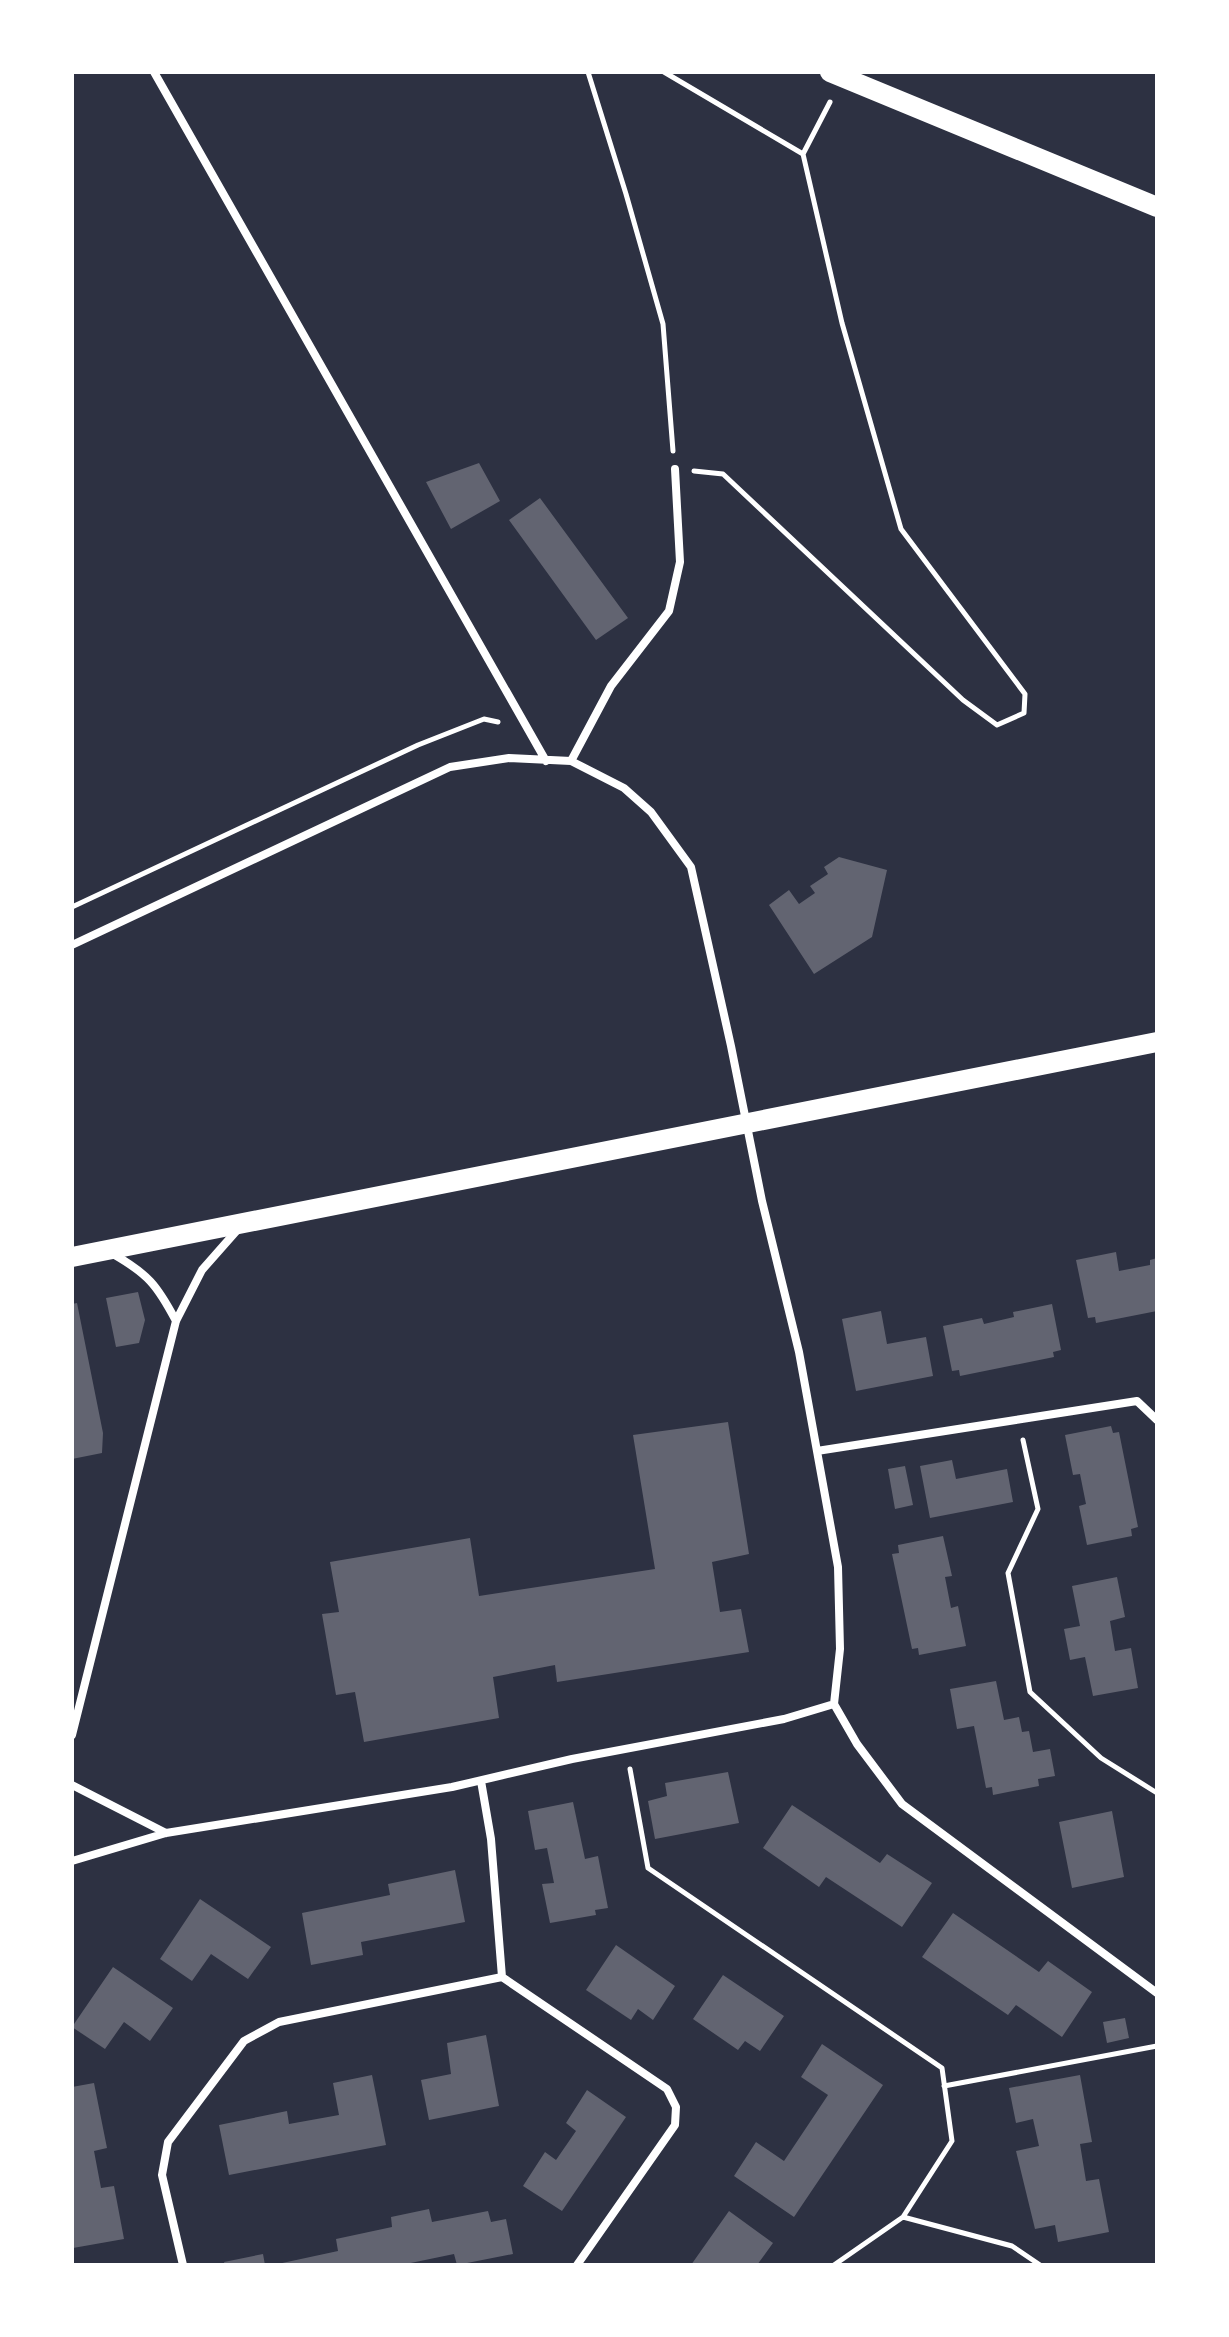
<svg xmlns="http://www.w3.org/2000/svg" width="1229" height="2337" viewBox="0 0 1229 2337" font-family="Montserrat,sans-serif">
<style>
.building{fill:#626471}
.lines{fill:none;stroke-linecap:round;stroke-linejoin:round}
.path{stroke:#fff;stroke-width:5}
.minor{stroke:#fff;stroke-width:8}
.primary{stroke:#fff;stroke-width:20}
</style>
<rect width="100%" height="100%" fill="#2d3142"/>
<path class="building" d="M479,463L500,501L451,529L426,482Z
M540,498L628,618L596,640L509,520Z
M839,857L887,870L872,937L814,974L769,905L789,890L799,904L815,893L810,886L828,874L824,867Z
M1116,1252L1119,1271L1150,1265V1260L1157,1258V1311L1096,1323L1095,1317L1088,1318L1076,1260Z
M138,1292L145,1320L139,1343L116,1347L106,1298Z
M77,1303L103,1433L102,1453L72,1459V1304Z
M1052,1304L1061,1350L1053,1352L1054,1357L960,1376L959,1370L952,1371L943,1326L982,1318L984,1324L1014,1317L1013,1312Z
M881,1311L887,1344L926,1337L933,1376L856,1391L842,1319Z
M728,1422L749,1554L712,1562L720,1612L741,1609L749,1652L557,1682L555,1665L493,1677L499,1718L364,1742L355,1692L336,1695L322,1614L339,1612L330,1562L470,1538L479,1596L655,1569L633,1435Z
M1111,1426L1113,1433L1119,1432L1138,1527L1131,1529L1132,1536L1087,1545L1079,1506L1086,1504L1080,1474L1073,1475L1065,1435Z
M952,1460L956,1479L1007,1469L1013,1502L930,1518L920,1466Z
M905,1466L913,1505L895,1509L888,1469Z
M943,1536L952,1576L945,1577L951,1608L958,1606L966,1646L919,1655L918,1648L912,1649L892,1554L899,1553L898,1545Z
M1117,1577L1125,1617L1110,1621L1115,1651L1131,1648L1138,1688L1093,1696L1085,1657L1070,1660L1064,1629L1080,1626L1072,1586Z
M996,1681L1004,1720L1019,1717L1022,1732L1029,1731L1033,1752L1050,1749L1055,1776L1038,1779L1039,1786L993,1795L992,1787L986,1788L974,1726L957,1729L950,1689Z
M728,1772L739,1823L655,1839L648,1801L667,1796L665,1783Z
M573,1802L585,1859L598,1856L608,1908L595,1910L596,1915L550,1923L542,1884L554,1883L547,1848L535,1850L528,1811Z
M792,1805L880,1863L887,1854L932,1883L902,1927L826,1877L819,1887L763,1848Z
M1112,1811L1124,1877L1072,1888L1059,1822Z
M455,1870L465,1922L361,1942L363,1955L311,1965L302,1913L390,1895L388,1884Z
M200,1899L271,1947L248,1979L211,1954L192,1981L160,1959Z
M953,1913L1039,1972L1048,1961L1092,1992L1062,2037L1016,2005L1008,2015L922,1957Z
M616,1945L675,1986L653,2020L638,2009L631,2020L586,1990Z
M113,1967L173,2008L150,2041L124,2022L105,2049L72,2027Z
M723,1975L784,2016L760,2051L745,2041L738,2050L693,2019Z
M1125,2018L1129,2038L1107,2043L1103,2022Z
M486,2035L499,2106L429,2120L421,2080L451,2074L447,2043Z
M822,2044L883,2085L794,2217L734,2176L756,2142L784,2161L828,2095L801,2077Z
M372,2075L386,2145L229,2175L219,2125L287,2111L289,2124L339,2115L333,2083Z
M1080,2075L1092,2142L1080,2144L1086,2181L1099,2179L1109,2232L1058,2242L1055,2225L1035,2229L1016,2151L1039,2146L1033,2119L1016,2123L1009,2088Z
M94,2083L107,2148L94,2151L101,2188L114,2186L124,2239L73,2248L72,2087Z
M587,2090L626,2117L562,2211L523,2186L545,2152L556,2160L576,2131L566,2123Z
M429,2209L432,2222L488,2211L491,2222L506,2219L513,2254L457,2265L454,2254L401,2265H273L338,2251L336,2239L392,2227L391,2217Z
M729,2211L773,2243L757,2265H691Z
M263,2254L265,2265H225L224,2262Z"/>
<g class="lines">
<path class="path" d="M588,72L626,194L663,324L673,451
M664,72L803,154
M694,471L723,474L963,700L997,725L1024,713L1025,694L901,529L842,323L803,154L830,102
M72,907L418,745L484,719L498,722
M1023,1440L1038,1509L1008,1573L1030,1692L1101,1758L1157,1793
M630,1769L648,1868L942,2068L952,2141L903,2217L834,2265
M944,2086L1157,2046
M903,2217L1012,2246L1040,2265"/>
<path class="minor" d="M154,72L546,761
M571,761L611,686L669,611L680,562L675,469
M72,945L450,767L509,758L571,761L624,788L651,812L691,867L731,1046L762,1201L799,1352L838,1567L840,1649L834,1704L784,1719L572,1759L452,1787L166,1833L72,1861
M113,1254C148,1274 157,1285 176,1321
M817,1451L1137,1401L1157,1420
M834,1704L857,1744L902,1804L1157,1993
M72,1735L176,1321L202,1270L239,1228
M481,1781L491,1839L502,1977L667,2089L676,2107L675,2125L577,2265
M72,1785L166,1833
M183,2265L162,2175L168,2142L244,2041L279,2022L502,1977"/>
<path class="primary" d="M830,72L1157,207
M72,1257L1157,1042"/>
</g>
<rect width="1229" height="2337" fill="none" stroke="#ffffff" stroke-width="148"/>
</svg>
